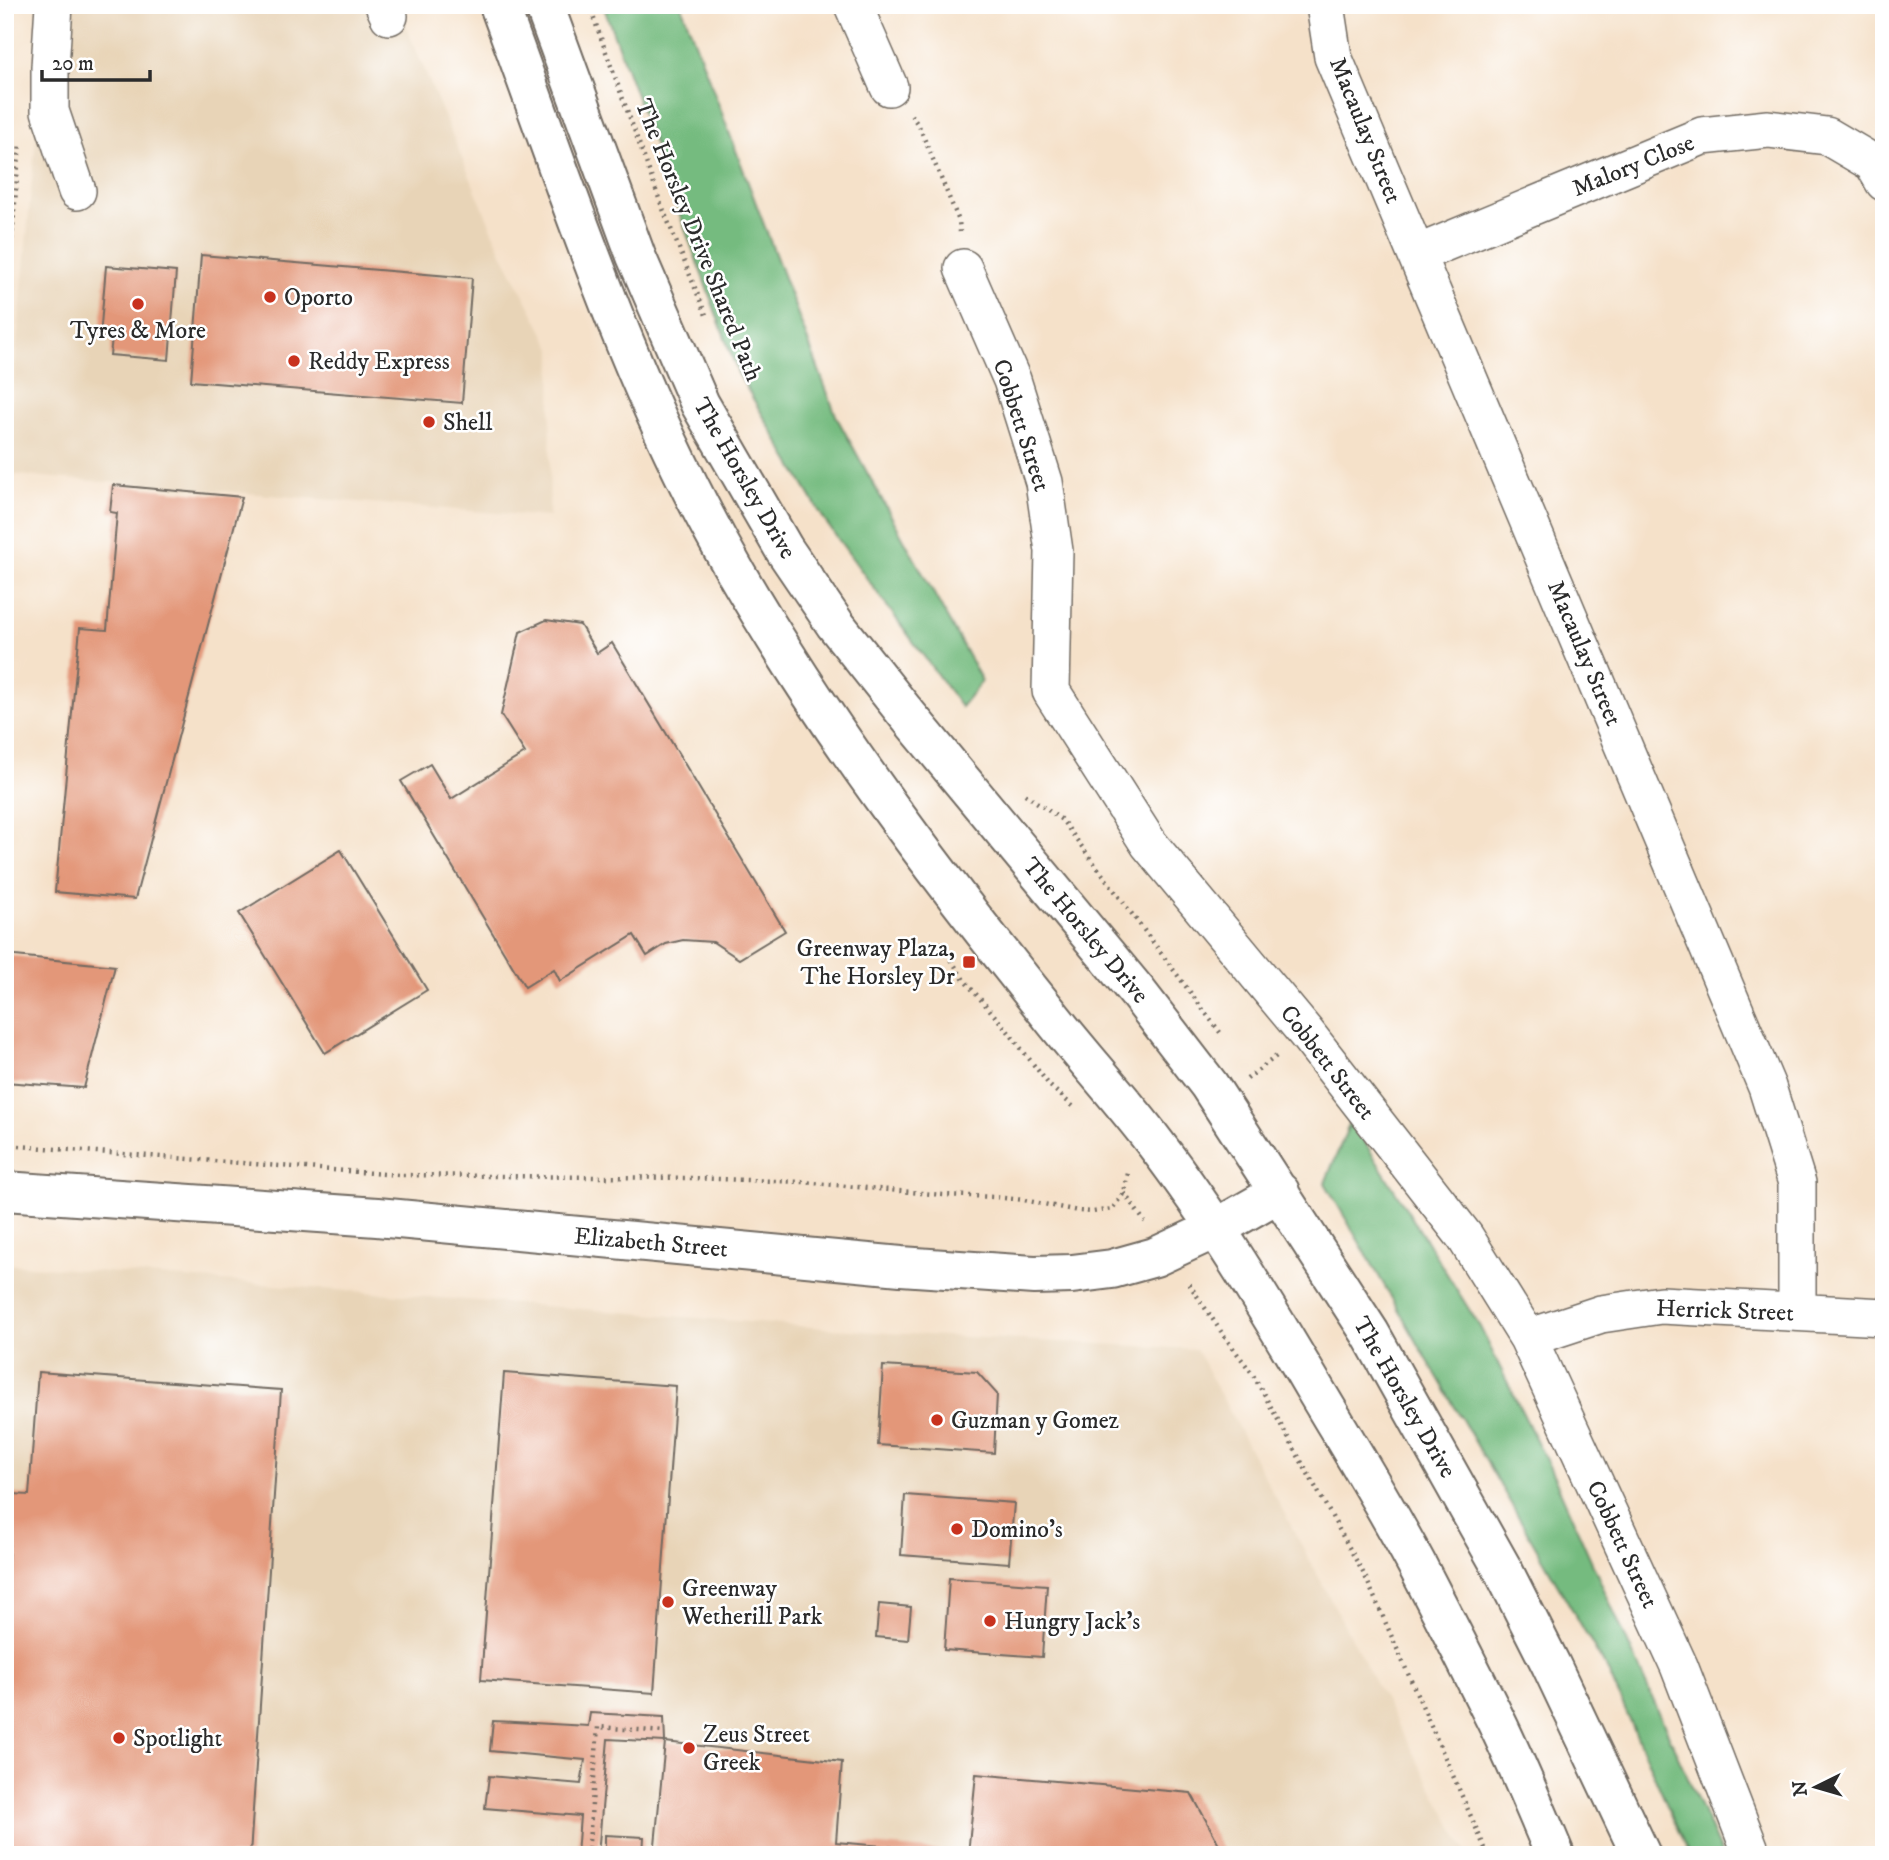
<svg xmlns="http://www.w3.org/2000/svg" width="1889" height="1860" viewBox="0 0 1889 1860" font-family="'IM FELL DW Pica',serif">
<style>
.built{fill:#e8d4b7}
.forest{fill:#74bb7f;stroke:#507355;stroke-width:2}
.building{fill:#e39779}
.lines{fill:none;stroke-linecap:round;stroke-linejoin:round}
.minor-casing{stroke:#726b62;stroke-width:40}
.major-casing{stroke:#726b62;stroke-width:42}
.path{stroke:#726b62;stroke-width:4.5;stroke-dasharray:2 5;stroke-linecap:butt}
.minor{stroke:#fff;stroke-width:37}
.major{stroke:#fff;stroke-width:38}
.poi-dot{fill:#c8321e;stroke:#fff;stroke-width:2.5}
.labels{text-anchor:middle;stroke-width:5;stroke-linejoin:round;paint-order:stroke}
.street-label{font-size:24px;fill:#2b2b2b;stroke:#fff}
.poi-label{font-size:24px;fill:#2b2b2b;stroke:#fff;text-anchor:start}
</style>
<rect width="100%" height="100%" fill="#fff"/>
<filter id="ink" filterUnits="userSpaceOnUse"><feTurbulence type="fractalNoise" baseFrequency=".0143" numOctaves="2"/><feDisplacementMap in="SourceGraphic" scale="14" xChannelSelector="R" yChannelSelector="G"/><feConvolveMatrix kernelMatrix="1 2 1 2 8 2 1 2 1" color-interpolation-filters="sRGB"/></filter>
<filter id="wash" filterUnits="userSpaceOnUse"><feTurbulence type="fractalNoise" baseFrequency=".00686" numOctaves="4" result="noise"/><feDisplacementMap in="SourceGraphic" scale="28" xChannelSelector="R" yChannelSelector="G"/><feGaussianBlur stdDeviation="1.57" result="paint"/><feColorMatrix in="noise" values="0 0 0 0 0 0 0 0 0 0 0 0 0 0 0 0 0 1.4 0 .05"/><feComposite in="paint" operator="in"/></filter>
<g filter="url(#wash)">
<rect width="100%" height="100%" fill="#f5e1c9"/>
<path class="built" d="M48,5H397L503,255L552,349L549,517L5,474Z
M5,1264L887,1333L1196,1349L1468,1855H5Z"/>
<path class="forest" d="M603,5H681L837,418L982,681L961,707L825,521L738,373Z
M1351,1120L1480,1327L1551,1470L1722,1855H1689L1609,1673L1325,1183Z"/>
<g id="blocks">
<path class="building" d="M201,255L472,278L462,403L191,381Z
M106,266L176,272L169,360L110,355L112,338L100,337Z
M113,485L242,497L135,899L55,892L80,628L107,630L117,513L110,512Z
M546,620L580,625L597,653L612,643L785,931L739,959L713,942L683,940L666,944L647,956L634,935L560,981L554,969L525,987L401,781L430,764L451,799L525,753L501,715L520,632Z
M341,850L427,990L325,1053L239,913Z
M5,955L115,966L84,1088L5,1082Z
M883,1366L977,1372L997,1394L994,1453L878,1445Z
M38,1372L281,1390L250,1855H5V1600L13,1494L29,1495Z
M504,1373L676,1386L654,1693L481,1680Z
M905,1495L1014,1503L1009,1563L901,1555Z
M949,1578L1047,1585L1042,1657L944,1650Z
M879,1604L911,1607L908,1640L876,1637Z
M590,1713L664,1717L665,1742L608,1739L598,1855H577L580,1816L485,1808L489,1776L581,1784L585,1760L490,1751L493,1721L588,1726Z
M665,1742L842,1762L836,1842L962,1853V1855H654Z
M976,1774L1191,1793L1225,1855H968Z
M605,1835L644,1837L643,1855H605Z"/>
</g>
</g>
<g filter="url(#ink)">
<use href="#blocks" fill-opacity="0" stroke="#726b62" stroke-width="2"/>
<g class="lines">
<defs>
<path id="minor" d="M54,5L50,67V111L77,191
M384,5L389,16
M853,5L889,87
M1325,5L1333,57L1767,1087L1797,1183V1311
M1417,254L1702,136L1768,129L1827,136L1873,163L1884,182
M963,268L1012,380L1044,482L1054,551L1051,691L1149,844L1306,1033L1465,1237L1528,1338L1679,1666L1752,1855
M1528,1338L1601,1314L1661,1305L1884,1317"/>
<path id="major" d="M499,5C570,197 632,393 735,571C825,727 933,870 1046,1010C1081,1055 1120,1097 1155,1143C1214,1220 1264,1303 1313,1386C1348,1445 1384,1503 1416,1563C1444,1617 1472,1672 1499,1727C1519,1769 1537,1812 1555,1855
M544,5L636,256L700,404L784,549L835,624L904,711L1138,993L1209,1085L1370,1333L1449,1474L1503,1570L1551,1665L1641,1855
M5,1191L377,1217L901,1266L1034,1275L1072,1274L1112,1269L1155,1257L1215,1229L1280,1192"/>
</defs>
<use href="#minor" class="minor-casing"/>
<use href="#major" class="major-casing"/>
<path class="path" d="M589,5L661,204L706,315
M911,115L919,126L959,221L960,232
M5,323L20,142
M1025,794L1062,820L1222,1035
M940,942L964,980L1007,1030L1050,1086L1075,1108
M1247,1079L1279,1054
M5,1145L398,1175L692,1178L803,1182L943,1195L995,1197L1024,1200L1078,1211L1093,1212L1112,1209L1124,1193L1128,1173
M1124,1193L1145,1222
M1189,1284L1224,1336L1252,1373L1365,1576L1488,1855
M588,1855L598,1727L665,1732"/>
<use href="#minor" class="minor"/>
<use href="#major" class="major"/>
</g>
</g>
<g class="poi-dot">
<circle cx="270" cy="297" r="7"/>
<circle cx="138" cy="304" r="7"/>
<circle cx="294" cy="361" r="7"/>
<circle cx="429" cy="422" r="7"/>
<rect x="962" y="955" width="14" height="14" rx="3.5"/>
<circle cx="937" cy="1420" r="7"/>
<circle cx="957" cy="1529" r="7"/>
<circle cx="668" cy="1602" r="7"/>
<circle cx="990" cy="1621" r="7"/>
<circle cx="119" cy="1738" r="7"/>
<circle cx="689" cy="1748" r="7"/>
</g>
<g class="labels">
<g class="street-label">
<text transform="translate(1366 130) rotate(68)" y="8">Macaulay Street</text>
<text transform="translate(1633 165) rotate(-22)" y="8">Malory Close</text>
<text transform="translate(699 240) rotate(68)" y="8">The Horsley Drive Shared Path</text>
<text transform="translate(1022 425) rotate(72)" y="8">Cobbett Street</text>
<text transform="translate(745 478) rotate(60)" y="8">The Horsley Drive</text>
<text transform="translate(1585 653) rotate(67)" y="8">Macaulay Street</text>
<text transform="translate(1086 930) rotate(50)" y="8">The Horsley Drive</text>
<text transform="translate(1328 1062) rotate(52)" y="8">Cobbett Street</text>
<text transform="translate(651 1242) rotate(5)" y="8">Elizabeth Street</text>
<text transform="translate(1725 1310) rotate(2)" y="8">Herrick Street</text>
<text transform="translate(1405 1397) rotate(60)" y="8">The Horsley Drive</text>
<text transform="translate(1623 1544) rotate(65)" y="8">Cobbett Street</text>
</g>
<g class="poi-label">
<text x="284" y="305">Oporto</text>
<text x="138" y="338" text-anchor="middle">Tyres &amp; More</text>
<text x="308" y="369">Reddy Express</text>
<text x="443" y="430">Shell</text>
<text x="955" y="956" text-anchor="end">Greenway Plaza,<tspan x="955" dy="28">The Horsley Dr</tspan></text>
<text x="951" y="1428">Guzman y Gomez</text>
<text x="971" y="1537">Domino's</text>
<text x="682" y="1596">Greenway<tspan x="682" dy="28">Wetherill Park</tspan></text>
<text x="1004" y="1629">Hungry Jack's</text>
<text x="703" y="1742">Zeus Street<tspan x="703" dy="28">Greek</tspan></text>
<text x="133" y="1746">Spotlight</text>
</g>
</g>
<rect width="1889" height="1860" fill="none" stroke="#fff" stroke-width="28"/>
<g transform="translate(1816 1787) rotate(265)" stroke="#ffffff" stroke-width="5" paint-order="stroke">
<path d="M0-5L12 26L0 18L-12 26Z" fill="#2b2b2b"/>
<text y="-10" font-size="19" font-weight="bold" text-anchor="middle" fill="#2b2b2b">N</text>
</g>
<path d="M42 70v10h108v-10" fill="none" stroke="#2b2b2b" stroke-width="3.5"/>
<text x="52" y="70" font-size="21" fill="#2b2b2b" stroke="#ffffff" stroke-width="5" paint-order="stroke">20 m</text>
</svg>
